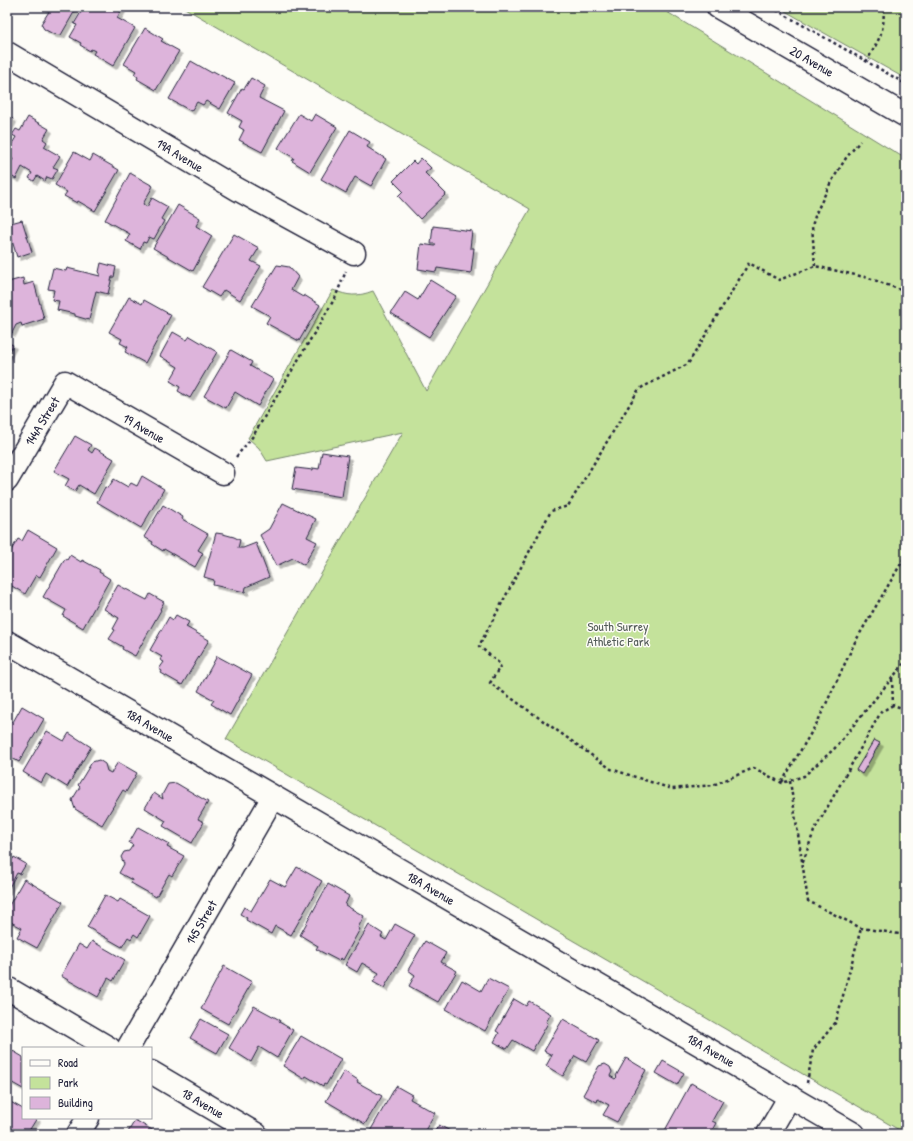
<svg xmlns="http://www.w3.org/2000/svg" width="913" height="1141" viewBox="0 0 913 1141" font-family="'Patrick Hand',sans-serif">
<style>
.green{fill:#c4e29b;stroke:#73826b}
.building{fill:#ddb4db;stroke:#22223b;filter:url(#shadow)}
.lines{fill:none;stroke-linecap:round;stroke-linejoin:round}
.minor-casing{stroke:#22223b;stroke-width:25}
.tertiary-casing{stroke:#22223b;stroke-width:25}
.path{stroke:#22223b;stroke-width:2.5;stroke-dasharray:3 3;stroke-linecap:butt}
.minor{stroke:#fdfcf7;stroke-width:22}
.tertiary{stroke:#fdfcf7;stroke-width:22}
.labels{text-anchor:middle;stroke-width:3;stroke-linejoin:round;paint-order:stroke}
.street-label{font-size:13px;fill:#22223b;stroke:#fdfcf7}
.park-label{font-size:13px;fill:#535c58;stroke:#fdfcf7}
</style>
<defs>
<filter id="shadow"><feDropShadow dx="3.5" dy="3.5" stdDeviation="0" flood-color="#0004"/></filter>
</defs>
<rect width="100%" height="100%" fill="#fdfcf7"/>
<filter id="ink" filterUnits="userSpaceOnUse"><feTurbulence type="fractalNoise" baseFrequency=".025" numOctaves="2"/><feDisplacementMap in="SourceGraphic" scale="8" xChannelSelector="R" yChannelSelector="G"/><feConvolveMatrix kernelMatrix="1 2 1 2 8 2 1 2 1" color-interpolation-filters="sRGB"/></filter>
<g filter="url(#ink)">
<path class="green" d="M183,7H659L906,159V1134L226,739L403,432L267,461L259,448L248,438L333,290C348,296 357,297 373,291L426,391L530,209Z
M778,7H906V79Z"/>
<path class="building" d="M42,7H77L61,35L53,34L44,29L41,24L50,10L46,8L45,9Z
M84,7H118L122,9L117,18L135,28L113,66L93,54L95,51L91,49L90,51L80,45L81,43L70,37L77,25L74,24Z
M145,28L163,39L161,41L179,51L156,90L137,79L138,77L134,74L136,71L124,64Z
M191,61L212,73L213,71L235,83L220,109L206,101L203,105L197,102L191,111L169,99Z
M251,78L265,86L259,98L284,111L262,152L239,140L244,130L239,127L242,121L228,113L242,88L244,89Z
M299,114L311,121L315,114L337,127L310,172L292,161L294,158L278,148Z
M7,115L13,119L7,131Z
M28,117L49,129L43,139L47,142L44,147L60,156L53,167L58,169L52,179L47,177L45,181L37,176L34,181L29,178L32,173L22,167L16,179L7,174V169L13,159L7,156V152L16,137L12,135L16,129L20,131Z
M350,130L370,142L367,147L386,159L371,186L355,177L346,193L321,179Z
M74,152L90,161L93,155L119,170L95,211L78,201L77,203L64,196L67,192L55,185Z
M421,158L431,168L425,173L446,194L420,219L398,196L403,191L393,181L413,161L416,164Z
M130,173L153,186L143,204L147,207L152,198L168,207L161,219L164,221L154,239L149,237L146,243L143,242L140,249L126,241L130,234L105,220Z
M178,205L200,218L196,226L212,236L193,271L153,248Z
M22,220L32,252L17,257L7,224Z
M433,226L472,231L470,248H474L471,273L437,268L436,272L418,269L421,244L435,246L436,244H431Z
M234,234L259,248L251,261L261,266L240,300L224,290L219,297L202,287Z
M101,263L116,267L114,277H112L108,294L96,291L89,320L75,316V314L57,310L59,301L52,300L54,290L48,289L53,268L66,271L67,268L100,276V273L99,272Z
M277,265L289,267L298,277L291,290L303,297L304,295L320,305L299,341L266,323L270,316L252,306Z
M23,278L24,285L34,282L44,319L22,326L21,323L16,325L12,333L7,330V289H9L8,282Z
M430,280L456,296L429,337L391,313L405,292L418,300Z
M129,297L142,304L144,300L171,315L145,363L125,352L128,347L120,343L122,339L109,332Z
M173,332L187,340L190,336L217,352L190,398L178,391L180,387L170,381L178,367L160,356Z
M7,342L13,345L7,356Z
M231,350L252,362L250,366L273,379L258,406L235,392L226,408L204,396Z
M75,436L91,445L88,450L92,453L95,448L114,459L94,494L79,485L75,491L65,486L69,479L54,471Z
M322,452L348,456L342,497L292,489L296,468L313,470V468L319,469Z
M142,476L164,489L141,528L97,502L105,487L108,488L114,479L128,487L131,483L137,486Z
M283,503L316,519L307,537L317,542L304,565L293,558L276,566L260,535L269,529Z
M163,505L183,517L182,519L208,534L198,550L203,553L195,567L164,549L163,551L152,544L153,542L144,537Z
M28,530L57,547L40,577L36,575L25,594L7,583V557L18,539L22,541Z
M216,533L223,534L234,537L240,540L238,548H243L256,543L269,577L246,587L245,592L213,585L214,580L204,577Z
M70,555L81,562L82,560L100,570L99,572L110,579L83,628L63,616L66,610L43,597L65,559L67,560Z
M118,585L147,600L150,594L164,602L160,609L161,610L135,656L122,649L123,647L109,639L115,630L113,629L119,618L104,609Z
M176,615L189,622L186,627L209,640L182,685L161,673L162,671L159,669L164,662L160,660L162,657L150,650L169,617L173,620Z
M217,656L252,675L230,715L211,704L214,700L198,691Z
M22,706L44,719L19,762L7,755V718L13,722Z
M47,731L64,741L69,733L91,747L67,787L46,774L41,783L23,772Z
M874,740L880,743L862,774L856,770Z
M99,760L105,764L107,771L111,773L118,762L137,773L126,792L123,790L102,825L75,809L72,800L80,787L78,785L92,762Z
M176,783L208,802L198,819L204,822L192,843L163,826L166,821L145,808L154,793L163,799L162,795L168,784Z
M138,827L169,844L167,847L184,856L172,876L169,874L156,897L131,883L132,880L119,873L124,864L121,857L124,852L129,851L133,845L129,843Z
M7,856L13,859L14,857L26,864L20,874L17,873L7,891Z
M297,867L322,881L291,935L275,926L271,934L246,920L247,918L240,914L244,907L251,911L270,879L285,887Z
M24,879L63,902L37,948L17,937L22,928L7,920V909Z
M328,884L349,896L345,905L364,916L358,928L360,929L343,960L340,958L339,961L316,949L318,946L300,935Z
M105,895L118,902L120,899L150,916L138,937L134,934L131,939L128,937L122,947L87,927Z
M395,924L415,935L384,988L373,982L379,973L362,963L357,972L345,965L369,925L383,934L381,937L386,940Z
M92,941L125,960L113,981L108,978L98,997L61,976L79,944L87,949Z
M425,941L446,953L441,962L457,971L438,1002L409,986L415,975L408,970Z
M224,966L252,982L228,1024L201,1009Z
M488,978L509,989L485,1031L446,1009L462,980L481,991Z
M514,999L526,1006L529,1001L551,1014L546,1022L548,1023L532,1051L513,1040L507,1049L494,1042L499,1033L496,1031Z
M254,1006L280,1020L279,1022L293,1030L277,1058L259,1047L251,1062L229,1048Z
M201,1019L228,1034L217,1053L190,1038Z
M563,1019L599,1040L586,1062L575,1056L563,1076L546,1066L552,1055L544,1051Z
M301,1036L341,1059L326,1085L324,1084L323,1086L306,1076L304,1079L283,1066Z
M13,1051L23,1057V1089L7,1080V1061Z
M626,1058L646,1070L617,1122L603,1115L609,1105L598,1099L597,1102L583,1095L599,1066L605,1064L610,1067L612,1072L610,1076L615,1079L617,1077L616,1076Z
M663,1061L684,1073L677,1085L656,1073Z
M344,1071L358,1080L357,1082L382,1096L365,1124L326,1101Z
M691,1083L723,1101L712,1121L716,1123L710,1134H663Z
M396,1086L412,1095L410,1099L435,1113L423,1134H409L403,1130L401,1134H370L369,1133Z
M7,1100L23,1109V1118H37L27,1134H7Z
M135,1120L159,1134H127Z
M439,1125L452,1132L451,1134H433Z"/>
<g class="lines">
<defs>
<path id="minor" d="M7,53L237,189L354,253
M7,480L65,382L223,473
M7,642L854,1134
M7,988L109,1048
M128,1048L273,797
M151,1072L256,1134
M78,1134L88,1118
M768,1134L790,1096"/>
<path id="tertiary" d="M718,7L906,116"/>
</defs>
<use href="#minor" class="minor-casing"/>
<use href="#tertiary" class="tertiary-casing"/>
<path class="path" d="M771,7L906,84
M866,62C878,42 886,30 883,7
M815,266L812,226L816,213L830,184L846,158L860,141
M906,292L869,278L815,266L779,280L749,263L688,364L639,389L568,506L551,511L479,646L501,665L490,683L611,769L672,789L713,785L754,768L782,783L804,776L835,748L906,661
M236,457L253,436L335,298L346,271
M892,679L893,705L902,708L906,707
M790,781L808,901L861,928L906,935
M782,782L818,721L855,642L906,555
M803,862L814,831L881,712L893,705
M807,1083L813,1050L836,1022L861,928"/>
<use href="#minor" class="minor"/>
<use href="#tertiary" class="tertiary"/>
</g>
</g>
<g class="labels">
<g class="street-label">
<text transform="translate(812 61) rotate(30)" y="5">20 Avenue</text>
<text transform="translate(180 155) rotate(31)" y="5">19A Avenue</text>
<text transform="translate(42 421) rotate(-59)" y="5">144A Street</text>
<text transform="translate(144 428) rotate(30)" y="5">19 Avenue</text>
<text transform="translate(150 725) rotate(30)" y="5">18A Avenue</text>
<text transform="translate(431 888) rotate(30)" y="5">18A Avenue</text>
<text transform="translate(201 922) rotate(-60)" y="5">145 Street</text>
<text transform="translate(711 1050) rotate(30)" y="5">18A Avenue</text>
<text transform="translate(203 1103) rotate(30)" y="5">18 Avenue</text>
</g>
<g class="park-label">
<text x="618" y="631">South Surrey<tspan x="618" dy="15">Athletic Park</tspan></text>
</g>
</g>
<rect width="913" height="1141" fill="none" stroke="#fdfcf7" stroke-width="24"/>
<rect x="12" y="12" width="889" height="1117" fill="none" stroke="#22223b" stroke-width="1.5" filter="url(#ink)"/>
<rect x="22" y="1047" width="130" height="72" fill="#fdfcf7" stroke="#a5a5ac"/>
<rect x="30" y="1060" width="20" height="6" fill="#fdfcf7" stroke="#a5a5ac"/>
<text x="58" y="1067" font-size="12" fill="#22223b">Road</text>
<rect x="30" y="1077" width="20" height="12" fill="#c4e29b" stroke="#a5a5ac"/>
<text x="58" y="1087" font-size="12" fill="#22223b">Park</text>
<rect x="30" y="1097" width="20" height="12" fill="#ddb4db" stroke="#a5a5ac"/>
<text x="58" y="1107" font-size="12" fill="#22223b">Building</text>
</svg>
